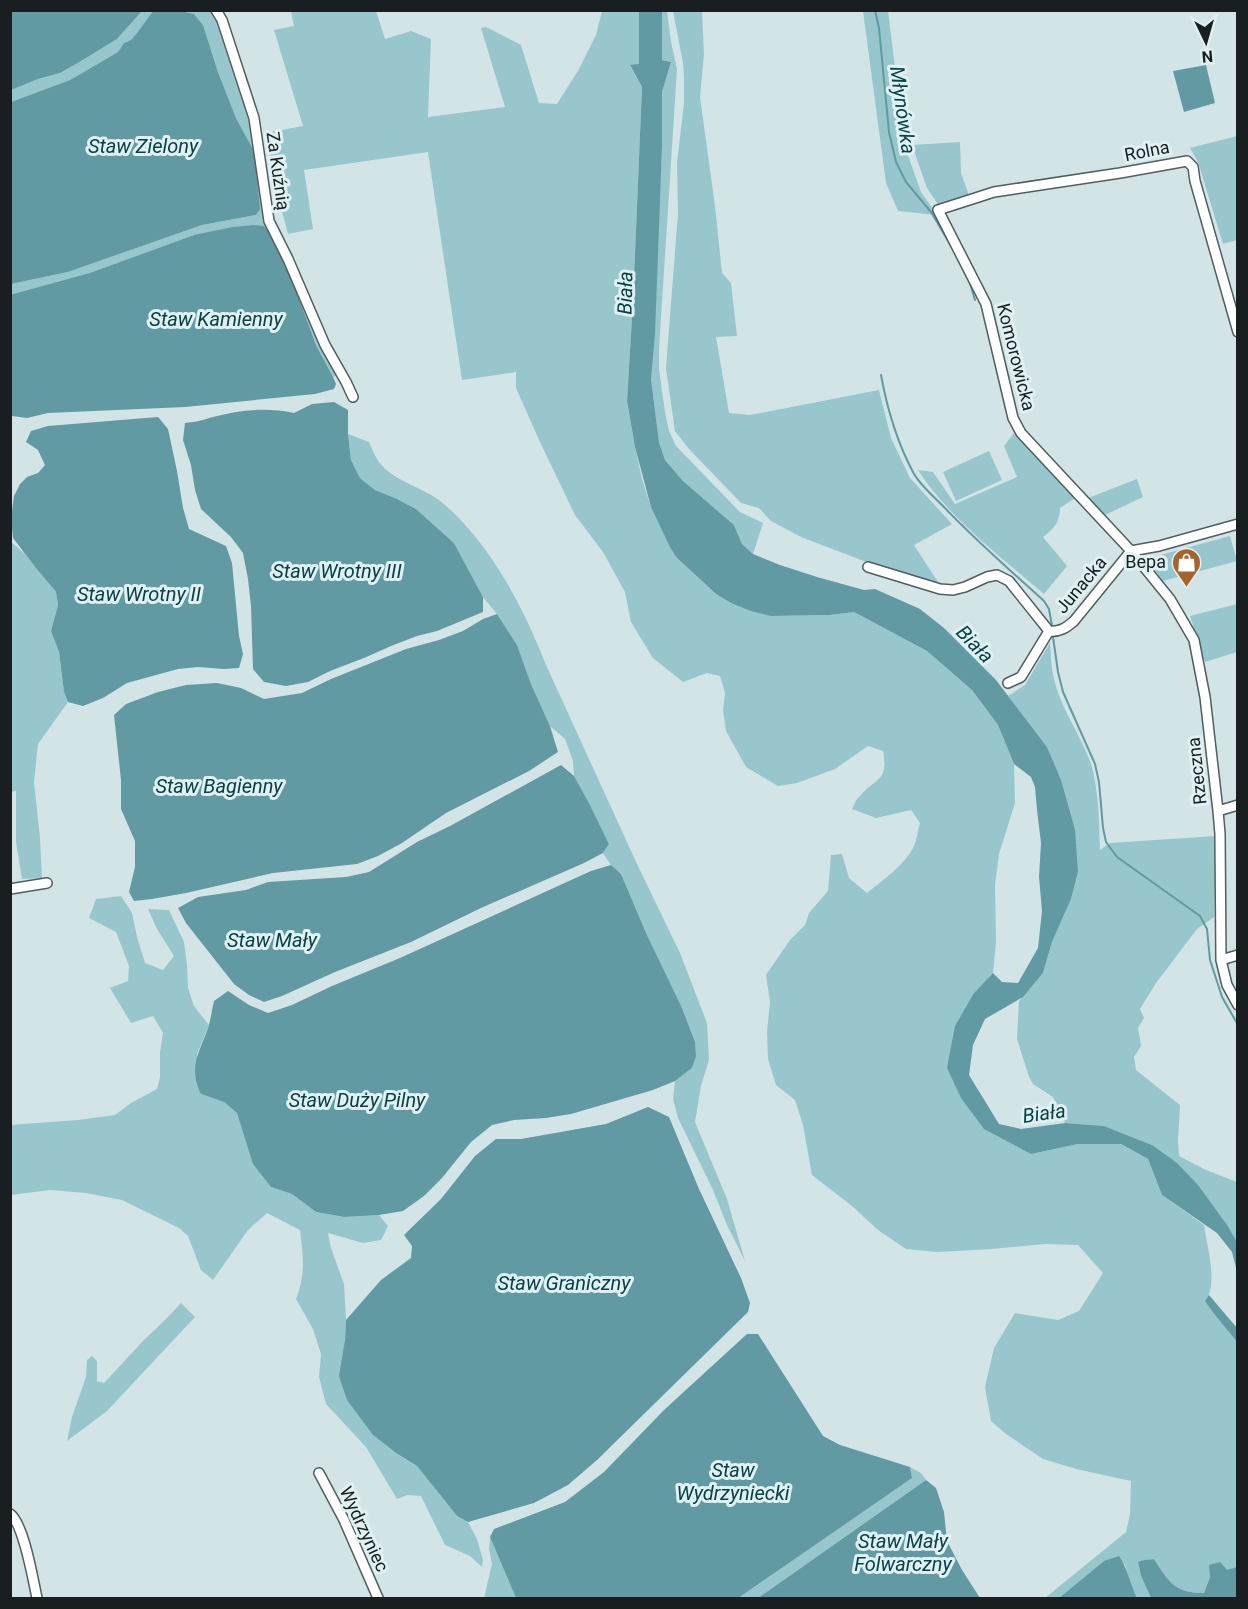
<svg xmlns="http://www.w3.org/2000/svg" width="1248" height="1609" viewBox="0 0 1248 1609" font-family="Roboto,sans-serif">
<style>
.green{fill:#98c6cd}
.water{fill:#619aa2}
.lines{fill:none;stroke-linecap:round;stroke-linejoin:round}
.stream{stroke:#619aa2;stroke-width:2}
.minor-casing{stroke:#505e60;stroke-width:12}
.minor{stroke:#fff;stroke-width:9}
.labels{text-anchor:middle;stroke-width:6;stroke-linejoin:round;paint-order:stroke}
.street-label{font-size:18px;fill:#191f20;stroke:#e0f1f3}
.poi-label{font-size:18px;fill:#191f20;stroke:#e0f1f3;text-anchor:end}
.water-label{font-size:20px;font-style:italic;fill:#094047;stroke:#e0f1f3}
</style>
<rect width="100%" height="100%" fill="#d3e4e6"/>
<path class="green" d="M142,11H153L137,33L131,40L124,43L118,52L70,80L11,102L10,90L38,79L60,73L78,63L117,39Z
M181,11H213L218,20L249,108L263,208L339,375L333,377L316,345L293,282L286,267L194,235L102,269L11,368V284L68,272L202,225L256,215L259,209L254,151L236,118L218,72L203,25L194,14Z
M291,11H376L385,39L411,31L431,39L428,117L505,107L481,28L486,27L521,45L539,103L557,104L579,69L596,35L602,11H639V65L630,66L642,87L633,301L627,401L635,447L642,479L651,507L676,557L716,594L731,603L771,616L830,615L854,612L927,651L972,690L998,725L1014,764L1015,803L999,854L995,885L996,942L993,973L974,993L961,1098L1031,1154L1078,1144H1121L1148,1159L1162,1195L1204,1225C1207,1247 1218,1281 1206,1301L1215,1315L1237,1342L1238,1567L1210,1577L1204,1593C1173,1592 1170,1584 1154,1559L1144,1560L1138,1563L1141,1576L1151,1598H1137L1131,1587L1125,1564L1104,1561L1059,1598H1045L1126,1532L1130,1514L1131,1481L1076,1469L1043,1459L1006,1434L991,1421L985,1387L994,1348L1015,1313L1058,1320L1079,1311L1103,1273L1078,1245L1045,1244L992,1249L937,1252L906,1249L878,1230L852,1206L812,1175L803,1125L795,1100L776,1085L768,1059L767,1032L770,1002L766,975L790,940L805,925L809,913L828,891L831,855L842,854L849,878L867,893C883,880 905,865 914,846C917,839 918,830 920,823L911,810L876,818L852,809C854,805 856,799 860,796C875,778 889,782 883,751L868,746L835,769L797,783L778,786L746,767L726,731L723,710L725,693L720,676L707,673L683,682L653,658L631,622L625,592L603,552L575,515L539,440L516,388V372L462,380L428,152L304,170L313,229L288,234L273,177L266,133L303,126L274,30L294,26Z
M662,11H667L671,42L677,69L659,349V369L665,412L669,431L676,446L740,512L763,523L753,554L742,544L734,525L683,481L665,460L659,442L651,379L662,147V92L671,62L662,60Z
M673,11H702L704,54L700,97L715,206L722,273L731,283L737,336L716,337L729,413L750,415L879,390L891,438L910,478L952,524L914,545L940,585L869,563L801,537L771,521L759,508L741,503L689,449L675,431L666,368L678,213L677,163L684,103V76L683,63Z
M863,11H888L905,147L921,192L937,215L898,211L886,183Z
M1237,136V240L1223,244L1198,162L1190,148Z
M960,142L961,173L969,195L939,206L927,188L912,145Z
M1014,433L1075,498L1060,508C1059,523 1055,528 1043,537L1067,566L1044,594C1002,558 948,517 918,470L933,472L955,504L1017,477L1004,446Z
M348,434L369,442C372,448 375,457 379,462C395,483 425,487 444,504C491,545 524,608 546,665L637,864L680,953L707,1023L709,1060L701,1086L695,1122L727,1199L745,1261L727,1225L713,1190L678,1118L673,1099L675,1081L692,1068L696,1057L670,984L647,935L621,874L611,865L603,853L609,844L589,803L574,776L573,761L565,739L550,726L531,684L517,645L497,614L483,597L454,543L416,509L397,499L375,490L360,478L351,460Z
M989,451L1002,480L956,501L943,472Z
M1137,479L1143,497L1105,515L1088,498Z
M1230,536L1237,561L1163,581L1146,559Z
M10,541L24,553L56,592L58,605L51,631L59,652L64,692L68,702L38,744L34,782L40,838L42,878L22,879L16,842V791L10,792Z
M1237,604V652L1205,662L1190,616Z
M1050,643C1051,655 1051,668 1054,679C1061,709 1081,735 1091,764C1099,791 1099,822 1100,850L1110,843L1216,836L1214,917L1197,929L1156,983L1140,1009L1144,1018L1138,1028L1141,1046L1134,1057L1136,1070L1180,1105L1178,1139L1179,1156L1206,1170L1237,1182V1242L1226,1225L1152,1145L1104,1126L1065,1123L1053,1097L1033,1084L1029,1077L1017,1039L1019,1001L1043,973L1052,942L1071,899L1078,872L1077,867L1047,747L1008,696L1025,685Z
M121,896L132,913L137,937L145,963L163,970L174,956L157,929L148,909L169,910L184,942L187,965L188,988L194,1006L209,1025L197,1054L201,1094L224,1102L237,1113L245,1136L271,1187L292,1194L316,1212L344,1217L379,1215L388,1226L381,1240L363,1243L328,1233L331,1248L344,1284L346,1320L345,1340L373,1435L396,1453L417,1466L457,1516L468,1522L477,1539L483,1560L482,1567L470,1556L445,1545L421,1496L407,1495L397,1499L366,1447L326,1404L319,1377L321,1354L313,1329L296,1299C306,1274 303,1256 300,1230L267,1213L248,1230L213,1280L201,1270L188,1236L179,1228L122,1200L86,1193L50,1190L11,1195L10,1125L78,1120L115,1115L131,1103L157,1089L160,1077V1052L163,1033L153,1016L131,1023L110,988L128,981L129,966L116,932L89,918L96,899Z
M181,1303L195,1317L107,1411L67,1441L72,1417L86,1377L87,1360L92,1356L97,1361V1381L104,1383L143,1341L167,1318Z
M910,1467L921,1473L926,1480L758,1598H735L912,1478Z
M490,1537L516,1598H484L492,1564L489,1549Z"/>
<path class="water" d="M11,10H142V11L117,39L78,63L60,73L38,79L11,90Z
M153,11H181L194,14L203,25L218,72L236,118L254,151L260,209L256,215L202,225L68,272L11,284V102L70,80L118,52L124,43L131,40L137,33Z
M639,11H662V60L671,62L662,92V147L655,334L651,379L659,442L665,460L683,481L734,525L742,544L753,554L780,565L817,577L864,590L875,589L920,609L944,628L996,680L1047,747L1061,780L1075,830L1078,872L1071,899L1052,942L1043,973L1023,997L985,1019L973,1045L969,1075L999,1124L1021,1129L1065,1123L1104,1126L1152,1145L1177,1163L1198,1185L1227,1225L1237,1242V1272L1232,1252L1217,1233L1162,1195L1148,1159L1121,1144H1078L1031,1154L984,1129L961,1098L947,1068L955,1026L974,993L993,973L1002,982L1018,983L1038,948L1042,911L1039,877L1041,843L1037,810L1035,787L1031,777L1014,764L998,725L972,690L927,651L854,612L830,615L771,616L751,611L731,603L716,594L676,557L670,547L651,507L635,447L627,401L633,301L642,87L630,65L639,64Z
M1206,65L1215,103L1184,112L1173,71Z
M254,225L264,226L270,234L293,282L316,345L333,377L336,384L334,389L315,394L185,407L48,413L27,418L12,416L10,415V295L90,273L194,235L233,227Z
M334,402L348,410V434L351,460L360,478L375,490L397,499L416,509L454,543L483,597V612L437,631L417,636L391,646L364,658L330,671L308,682L286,686L264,682L253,669L251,606L248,579L243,553L231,537L201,509L195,490L191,465L183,440L185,423C197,422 203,420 213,417C240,410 266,407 294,413L312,404Z
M158,417L168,429L177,471L183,508L189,529L226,546L232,563L239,636L243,654L239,668L224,669L198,667L178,669L127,683L103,698L83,706L68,702L64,692L59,652L51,631L58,605L56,592L36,568L13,538L11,518L14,496L20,484L27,477L38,473L45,465L38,450L26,442L31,431L48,426Z
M497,614L517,645L531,684L550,726L558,752L529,771L446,813L402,843L378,856L357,864L273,873L186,893L152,899L134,901L129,892L135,867V841L121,809V780L114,715L126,704L158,692L186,685L217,683L241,688L264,699L302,693L331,679L406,649L439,640L463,631L483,619Z
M561,765L574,776L589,803L609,844L603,853L584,863L481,908L411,942L335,972L282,996L264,1002L249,995L234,984L186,923L178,908L198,897L246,890L268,882L346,877L369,872L417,842L450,826Z
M611,865L621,874L647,935L681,1006L695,1042L696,1057L692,1068L675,1081L653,1090L571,1114L546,1118L514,1120L492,1125L471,1142L442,1178L424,1196L403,1211L379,1215L344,1217L316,1212L292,1194L271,1187L253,1164L237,1113L224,1102L201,1094C187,1065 201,1051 209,1025C211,1017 212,1009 214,1001L228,991L249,1005L268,1013L292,1005L332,986L400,958L591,871Z
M648,1107L669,1117L699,1189L741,1278L750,1303L748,1312L597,1460L568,1485L534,1503L468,1522L457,1516L417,1466L396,1453L373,1435L347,1400L339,1376L345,1340L346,1320L381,1280L411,1258L412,1246L404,1235L441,1199L475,1156L496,1139H521L606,1124Z
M1209,1295L1237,1328V1342L1215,1315L1205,1301Z
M747,1334H758L823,1436L840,1445L910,1467L912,1478L738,1598H516L490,1537L494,1529L565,1502L604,1472L664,1410Z
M926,1480L936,1488L944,1512L947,1541L962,1570L980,1598H758Z
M1119,1556C1128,1569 1130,1584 1137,1598H1059L1104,1561Z
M1154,1559C1169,1582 1174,1593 1204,1593L1210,1577L1209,1565L1220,1562L1227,1570L1237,1567V1598H1151L1141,1576L1138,1562L1144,1560Z"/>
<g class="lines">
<path class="stream" d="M875,10L879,28L889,132L896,162L906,182L931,212L954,251
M969,280L975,300
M881,375C887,408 897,442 913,472C919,484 933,496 943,506C975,540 1010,570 1044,601L1049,609L1052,626
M1053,637L1058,672L1063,692L1095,764L1099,782L1103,828L1106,842L1117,857L1200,916L1207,929L1210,960L1222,997L1238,1025"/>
<defs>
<path id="minor" d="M216,10L222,20L254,118L269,221L288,259L325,345L346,382L353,397
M1238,332L1195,181L1193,167L1187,161L1120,173L994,192L938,210L986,304L1013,418L1021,433L1131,551L1170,599L1194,640L1205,697L1218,811L1220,834L1221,960L1227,985L1238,1005
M868,567L940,589L953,590L965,587L987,577L997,575L1009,581L1049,631
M1008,683L1021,677L1049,631C1060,632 1066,628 1074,621L1131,551L1159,546L1238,524
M1218,811L1238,805
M10,889L47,883
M1221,960L1238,955
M319,1473L344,1520L378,1598
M10,1514C24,1524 33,1580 37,1598"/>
</defs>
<use href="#minor" class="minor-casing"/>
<use href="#minor" class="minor"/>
</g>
<defs>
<symbol id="shop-pin" viewBox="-11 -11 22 30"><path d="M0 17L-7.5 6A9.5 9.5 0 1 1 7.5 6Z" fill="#a5642e" stroke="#e0f1f3"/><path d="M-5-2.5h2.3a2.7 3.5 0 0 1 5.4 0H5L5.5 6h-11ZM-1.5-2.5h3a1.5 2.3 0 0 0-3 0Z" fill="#fff"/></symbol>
</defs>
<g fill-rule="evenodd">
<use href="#shop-pin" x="1170" y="546" width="33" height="45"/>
</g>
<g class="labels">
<g class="street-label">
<text transform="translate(1147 151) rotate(-11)" y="6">Rolna</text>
<text transform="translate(278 171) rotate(82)" y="6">Za Kuźnią</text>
<text transform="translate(1016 357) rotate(76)" y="6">Komorowicka</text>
<text transform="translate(1081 585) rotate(-50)" y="6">Junacka</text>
<text transform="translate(1197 771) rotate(-96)" y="6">Rzeczna</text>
<text transform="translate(364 1529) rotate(65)" y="6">Wydrzyniec</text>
</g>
<g class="poi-label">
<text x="1166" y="568">Bepa</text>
</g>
<g class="water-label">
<text transform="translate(903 110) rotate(82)" y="7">Młynówka</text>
<text x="143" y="153">Staw Zielony</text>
<text transform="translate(625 293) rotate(-89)" y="7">Biała</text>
<text x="216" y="326">Staw Kamienny</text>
<text x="337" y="578">Staw Wrotny III</text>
<text x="139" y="601">Staw Wrotny II</text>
<text transform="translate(975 644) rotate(46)" y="7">Biała</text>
<text x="219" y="793">Staw Bagienny</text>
<text x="272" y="947">Staw Mały</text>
<text x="357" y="1107">Staw Duży Pilny</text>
<text transform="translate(1044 1113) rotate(-8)" y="7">Biała</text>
<text x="564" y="1290">Staw Graniczny</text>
<text x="733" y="1477">Staw<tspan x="733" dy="23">Wydrzyniecki</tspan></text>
<text x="903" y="1548">Staw Mały<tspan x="903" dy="23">Folwarczny</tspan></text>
</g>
</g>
<rect width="1248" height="1609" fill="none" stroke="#191f20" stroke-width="24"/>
<g transform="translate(1206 42) rotate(175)" stroke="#e0f1f3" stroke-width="4.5" paint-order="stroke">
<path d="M0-4.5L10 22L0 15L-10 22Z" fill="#191f20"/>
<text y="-9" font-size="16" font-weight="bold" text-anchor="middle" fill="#191f20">N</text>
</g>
</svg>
